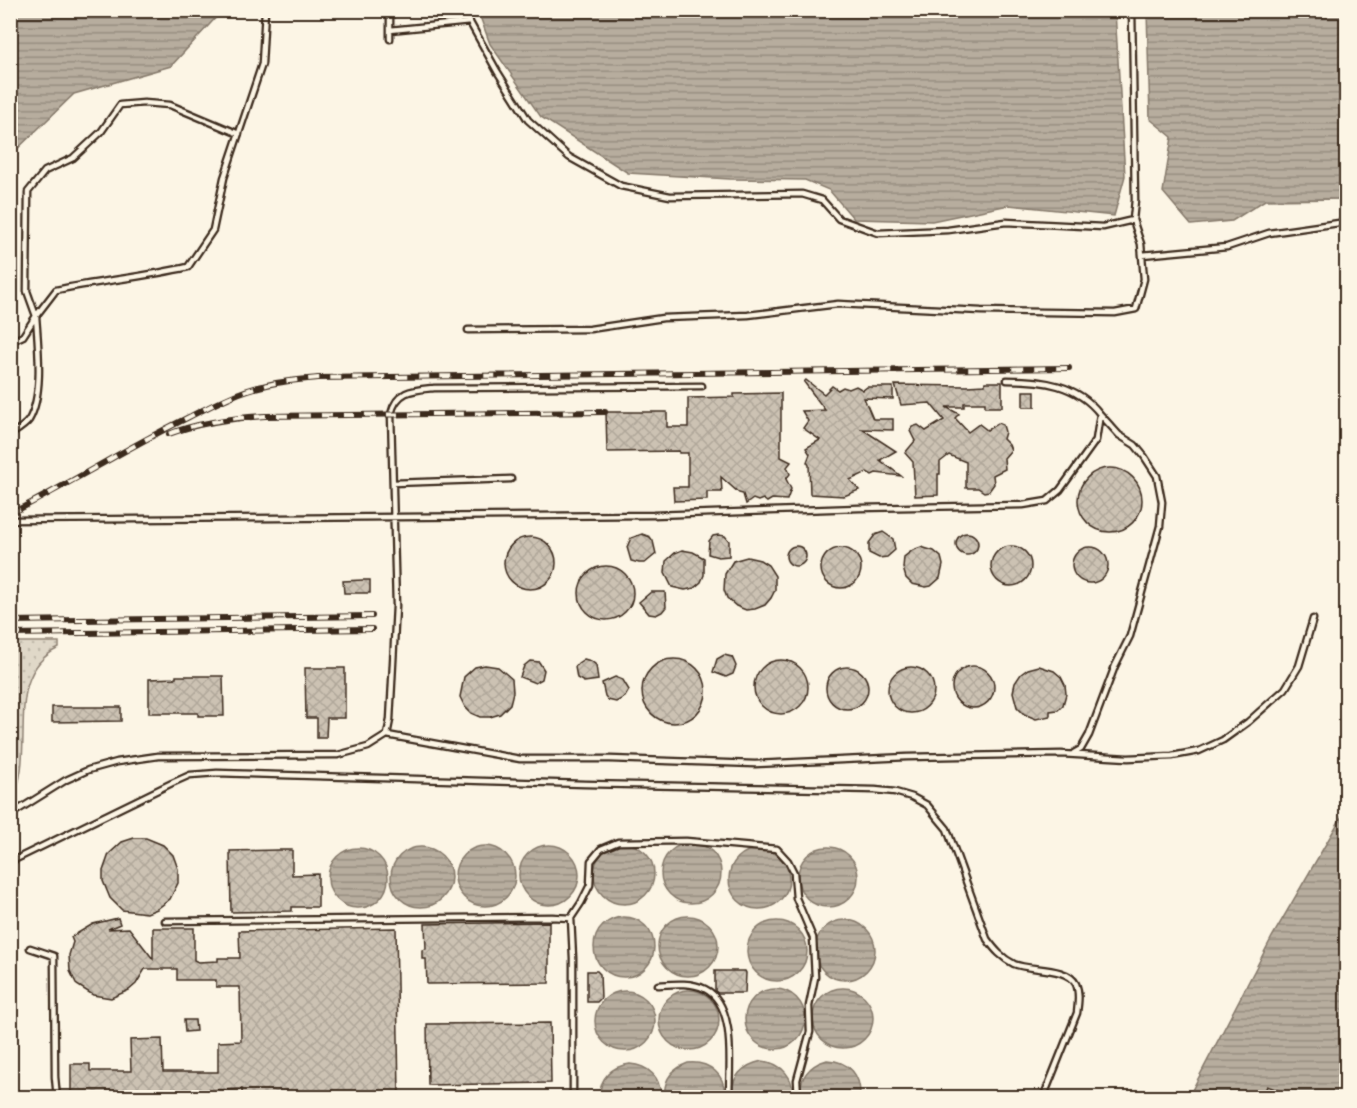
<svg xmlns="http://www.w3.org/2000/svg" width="1357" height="1108" viewBox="0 0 1357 1108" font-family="'Comic Neue',sans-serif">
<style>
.grass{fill:url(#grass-dots);stroke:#8e8173;stroke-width:1.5}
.water{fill:url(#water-rules);stroke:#85796b;stroke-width:1.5}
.building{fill:url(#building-cross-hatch);stroke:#3b2a1e;stroke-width:1.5}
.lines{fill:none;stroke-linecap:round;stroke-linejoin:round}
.service-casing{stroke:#3b2a1e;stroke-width:9}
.service{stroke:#fcf5e5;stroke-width:4.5}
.rail-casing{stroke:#3b2a1e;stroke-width:6}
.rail{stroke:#fcf5e5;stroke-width:4;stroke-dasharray:11;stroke-linecap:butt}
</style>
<defs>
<pattern id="grass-dots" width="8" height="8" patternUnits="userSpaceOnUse" patternTransform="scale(1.5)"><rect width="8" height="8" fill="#e0d8c8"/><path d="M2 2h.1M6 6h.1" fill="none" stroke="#c1baab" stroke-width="1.8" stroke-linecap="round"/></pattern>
<pattern id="water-rules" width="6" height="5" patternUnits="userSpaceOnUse" patternTransform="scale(1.5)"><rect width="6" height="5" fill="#b7ad9e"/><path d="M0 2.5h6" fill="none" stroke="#968d80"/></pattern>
<pattern id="building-cross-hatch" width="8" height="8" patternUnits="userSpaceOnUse" patternTransform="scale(1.5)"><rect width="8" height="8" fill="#ccc2b3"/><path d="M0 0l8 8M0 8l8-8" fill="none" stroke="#b0a79a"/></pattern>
</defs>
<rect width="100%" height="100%" fill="#fcf5e5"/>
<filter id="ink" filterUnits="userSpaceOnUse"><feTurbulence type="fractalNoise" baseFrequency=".0167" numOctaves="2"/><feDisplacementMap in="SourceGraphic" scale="12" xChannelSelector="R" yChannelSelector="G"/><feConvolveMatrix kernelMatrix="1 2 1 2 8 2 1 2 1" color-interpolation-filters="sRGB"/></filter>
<g filter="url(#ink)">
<path class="grass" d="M11,642H59V648C0,675 39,754 11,801Z"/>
<path class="water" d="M11,10H222V11L171,66L74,94L11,155Z
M478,11H1115L1125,176L1114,216L1009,205L932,221L854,219L829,190L805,180L730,179L628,173L541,117L490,44Z
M1147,11H1346V199L1265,200L1232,221L1191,225L1163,192L1172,137L1150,119Z
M1346,809V1097L1188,1098L1272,937Z
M661 873a30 30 0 1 1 60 0a30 30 0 1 1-60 0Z
M594 874a30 30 0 1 1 60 0a30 30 0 1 1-60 0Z
M519 875a30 30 0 1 1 60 0a30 30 0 1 1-60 0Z
M455 876a30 30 0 1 1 60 0a30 30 0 1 1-60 0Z
M391 877a30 30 0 1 1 60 0a30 30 0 1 1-60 0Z
M798 877a30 30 0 1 1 60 0a30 30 0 1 1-60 0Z
M328 878a30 30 0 1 1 60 0a30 30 0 1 1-60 0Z
M729 879a30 30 0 1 1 60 0a30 30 0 1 1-60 0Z
M658 946a30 30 0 1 1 60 0a30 30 0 1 1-60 0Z
M594 947a30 30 0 1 1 60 0a30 30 0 1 1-60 0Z
M815 950a30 30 0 1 1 60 0a30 30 0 1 1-60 0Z
M747 951a30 30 0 1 1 60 0a30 30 0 1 1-60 0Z
M813 1018a30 30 0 1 1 60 0a30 30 0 1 1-60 0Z
M745 1019a30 30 0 1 1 60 0a30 30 0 1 1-60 0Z
M659 1020a30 30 0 1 1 60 0a30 30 0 1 1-60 0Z
M595 1021a30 30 0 1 1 60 0a30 30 0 1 1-60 0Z
M827,1060C850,1061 861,1076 860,1097L801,1098C798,1078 809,1065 827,1060Z
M762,1061C782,1063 795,1078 792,1097H733C730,1077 743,1065 762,1061Z
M688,1063C709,1061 727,1075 724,1097H665C663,1080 672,1069 688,1063Z
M630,1064C648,1065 662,1078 660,1097H600C599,1078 612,1066 630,1064Z"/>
<path class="building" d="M806,380L824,394L832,386L838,390L843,387L849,389L856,386L863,390L867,387H893V399L864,398L873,419H893V430L862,429L896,451L880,460L901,476L876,473L872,475L867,472L850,480L859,490L844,496L810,494L809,465L807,462L810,454L806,448L820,440L803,428L808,421L802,411L825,410L804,382Z
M985,382H1002V407H985V403H964V407H946L959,414L955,418L968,432L979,424L987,430L998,423L1003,425L1005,432L1003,439L1009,445L1011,450L1004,458L1005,469L993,475L994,484L989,491L984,492L978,488H966V462L949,455L940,462V474H938V495L915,496L913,462L905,453L915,441L910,431L912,427L918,425L926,431L944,420L930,403L901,405L895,385L967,386L985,385Z
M1023,391H1035V407H1023Z
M781,393V457L791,462L787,467L790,474L786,479L791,489L787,500L772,499L767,502L763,499L758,501L753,499L746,504L743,494L739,493L721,477L722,492H707V500L674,501L673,487H688V453H679V451L607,452L606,412H667V427H688V398L734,397V394Z
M1078 500a32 32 0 1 1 64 0a32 32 0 1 1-64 0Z
M883,532L893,539L895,550L887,557L879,558L869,553V543L875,535Z
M956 544a11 11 0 1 1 22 0a11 11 0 1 1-22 0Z
M642,534L650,537L653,541L656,554L645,563H639L631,561L627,547L631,538Z
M718,535L725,536L729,541V556L718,557L708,554L709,541L713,536Z
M504 563a26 26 0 1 1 52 0a26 26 0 1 1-52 0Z
M991 566a20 20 0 1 1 40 0a20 20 0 1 1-40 0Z
M786 556a10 10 0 1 1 20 0a10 10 0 1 1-20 0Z
M1072 565a18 18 0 1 1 36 0a18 18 0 1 1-36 0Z
M921,547L934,551L941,557L943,565L940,578L931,586L926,587L912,584L906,578L903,568L904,557L913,550Z
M821 568a20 20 0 1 1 40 0a20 20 0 1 1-40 0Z
M682,550L693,552L704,558V575L701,582L694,588L685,590L672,587L665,573L666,561L675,553Z
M747,557L760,560L768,565L775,576V590L771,598L765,605L755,609L746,610L736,606L727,598L724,590L725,574L733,561Z
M579 593a27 27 0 1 1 54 0a27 27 0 1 1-54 0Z
M363,580H370V593H344L343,581Z
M651,592H665L666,607L662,612L656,615L649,614L639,602Z
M724,655L732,657L736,666L733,674L726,677L713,672L717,659Z
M642 691a32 32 0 1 1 64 0a32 32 0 1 1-64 0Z
M584,659L591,661L596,665L598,680L584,682L577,678L575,667L578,663Z
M754 687a27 27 0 1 1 54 0a27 27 0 1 1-54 0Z
M530,661L539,662L544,670L542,679L535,683L520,677L524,666Z
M485,665L498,667L512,679L513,692L510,704L500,714L490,717H480L471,713L465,707L460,697L464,677L475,667Z
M952 687a21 21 0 1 1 42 0a21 21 0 1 1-42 0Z
M1039,666L1054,671L1061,677L1065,685L1066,694L1063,705L1058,710L1050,711V716L1036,719L1024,714L1017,707L1013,692L1015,683L1021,674L1028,669Z
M826 688a21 21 0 1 1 42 0a21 21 0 1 1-42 0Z
M888 690a23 23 0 1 1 46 0a23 23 0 1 1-46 0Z
M305,668H345V718H327L326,738H317V718H306Z
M176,676H223L224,716H198V713H149V679L176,678Z
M615,677L623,680L629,690L625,697L616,702L608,700L605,696L602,683Z
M52,707H121V721L52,722Z
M134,838H146L163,845L173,855L178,869V883L170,899L157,909L147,913L122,910L110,898L103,881V871L109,854L122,842Z
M277,850H292V875L318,874V907H292V911L231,912L230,851Z
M118,918L120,924L108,929L129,928L153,959V928H194V960L198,962L218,961V958H240L239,931L396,928L399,1093L242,1096V1089L203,1091V1094L165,1095L71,1093V1064H90V1071H131L130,1040L162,1039L163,1072H218V1042L241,1041L240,987H216V980H177V969H145L136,984L129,990L111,998L93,995L77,985L70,971L69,955L73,942L71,937L93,924Z
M549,922V983L427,984L426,959H422V950L426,949L425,924Z
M587,971H597L600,974L601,998L597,1002H587Z
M715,971H745L746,973L745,993H718L715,991Z
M184,1020H195L196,1031L185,1032Z
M550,1023L551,1083L428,1085L427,1024Z
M1267,1086L1294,1096V1098H1262Z"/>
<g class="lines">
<defs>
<path id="service" d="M390,10V39
M463,10L497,71L528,120L569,157L621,186L670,196L802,194L822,200L839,219L878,233L948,230L1006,222L1103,227L1133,220L1135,200L1132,10
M390,30L470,22
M1142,255L1227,247L1269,233L1346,222
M468,330L590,329L663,318L748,315L838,304L981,311L1115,313L1136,309L1144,279L1141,244L1133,220
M10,342L23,336L36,316L27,291L28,192L45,171L73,158L101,132L120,105L144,103L170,105L239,134
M10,435C16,431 25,426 29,420C44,394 38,346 36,316L56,290C100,281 144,277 188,267L213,230L224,178L262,64L265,10
M393,483L511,479
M10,520L653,515L859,508L1023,505L1047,501L1060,490L1096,440L1100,414C1077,384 1042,380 1007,380
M387,735L520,759H610L755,764L907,757L1061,754L1128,758L1172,756L1199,751L1223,740L1248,722L1285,689L1299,666L1313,619
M1074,753L1081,749L1089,735L1115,666L1130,636L1160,526L1162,502L1157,476L1144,456L1135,445L1119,435L1100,414
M10,815L66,780L88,770L117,762L158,756L338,755L368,747L387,735L390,720L396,606L391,414C397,390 413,390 434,388L702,386
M10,862L172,783L190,775L217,773L585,784L875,790L895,792L912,797L927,805L947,829L987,939C995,950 1002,958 1014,964C1030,971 1067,966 1076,984C1080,993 1078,1004 1077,1013L1043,1098
M165,921L552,917L571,918
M30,948L54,956L55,1077L57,1098
M658,985C673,984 691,982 705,989C737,1005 729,1067 729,1098
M573,1098V958L571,918L581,903L590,885L591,861L601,849L618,842L686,841L777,849L788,861L794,873L796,898L813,938L815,977L809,1006L810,1032L797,1080L798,1098"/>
</defs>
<use href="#service" class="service-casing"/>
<use href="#service" class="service"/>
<defs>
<path id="rail" d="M169,434C200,422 232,418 265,416L605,412
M10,514C69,484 125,449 183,420C209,407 235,392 263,386C281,381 299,380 318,378L1069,368
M10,621L372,616
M10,634L372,629"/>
</defs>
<use href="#rail" class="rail-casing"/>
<use href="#rail" class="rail"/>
</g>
</g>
<rect width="1357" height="1108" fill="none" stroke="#fcf5e5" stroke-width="36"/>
<rect x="18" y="18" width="1321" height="1072" fill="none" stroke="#3b2a1e" stroke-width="2" filter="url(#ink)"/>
</svg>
